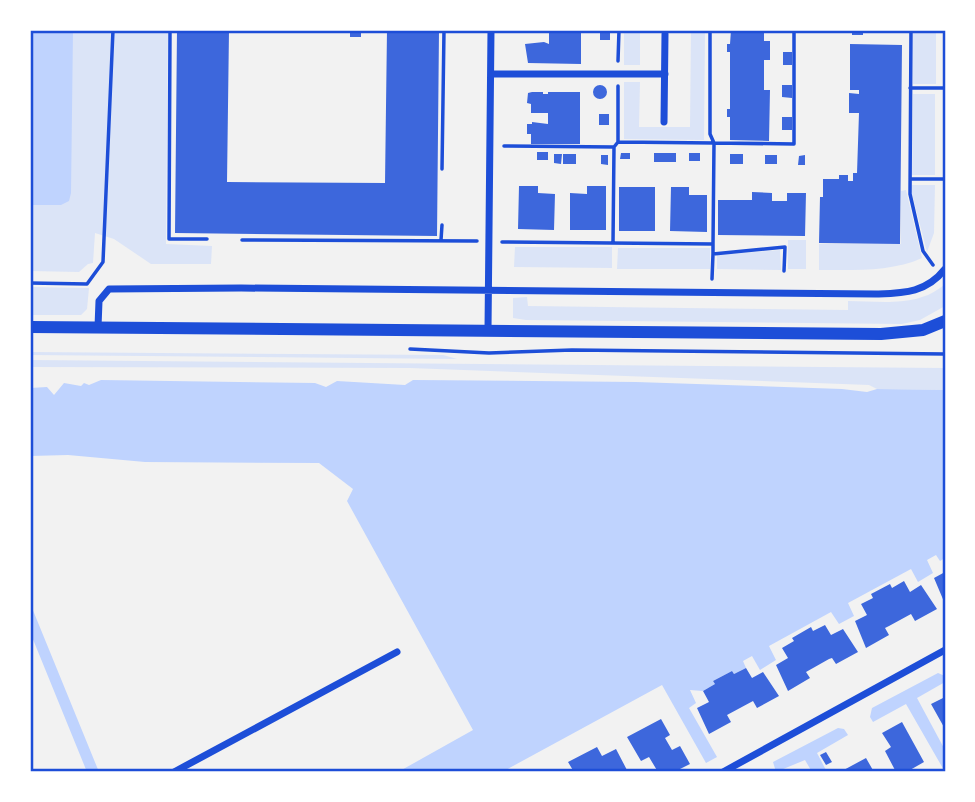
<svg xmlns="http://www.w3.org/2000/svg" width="975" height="802" viewBox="0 0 975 802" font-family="Merriweather,serif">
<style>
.green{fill:#dbe4f7}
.water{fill:#bfd3fe}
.building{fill:#3d67dc}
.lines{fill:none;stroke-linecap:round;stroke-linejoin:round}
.path{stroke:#1d4ed8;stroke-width:3.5}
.minor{stroke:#1d4ed8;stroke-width:7}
.tertiary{stroke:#1d4ed8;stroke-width:12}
.neatline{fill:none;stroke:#1d4ed8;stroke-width:2.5}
</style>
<rect width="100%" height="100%" fill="#f2f2f2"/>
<path class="green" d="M30,30H168L166,244L212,246L211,264H151L114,239L95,233L93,263L88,264L79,272L30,271Z
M624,30H640V65H624Z
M691,30H705L704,140L624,139V82H640L639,127H690Z
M913,30H936V84H913Z
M913,94H935V175H912Z
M912,185H935L934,233L927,252L912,194Z
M906,190L922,258C892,272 852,270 819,270V244H901V191Z
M788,240H806V269H788Z
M515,247H612V268L514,267Z
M618,248H710V269H617Z
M780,250L781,270L717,269V255Z
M945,284V306L920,320L902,324L526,320L513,318V298L527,297L528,306L848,310V301C881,301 918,308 945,284Z
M30,287L89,288L87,309L81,315H30Z
M30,352L443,355L457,359L30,355Z
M30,360L945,368V390L877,389L869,385L410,368L30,367Z"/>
<path class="water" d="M30,30H73L71,193L69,201L61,205H30Z
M101,380L315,383L326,387L337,381L405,385L413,380L636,382L842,389L867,392L877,389L945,390V558L940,561L936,555L927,560L933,573L918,582L911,569L848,603L854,616L839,624L831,612L769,646L776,660L760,670L752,656L743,661L746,668L734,674L732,671L713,681L715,684L703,691L690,690L696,703L689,708L717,757L706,763L662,685L502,772H398L473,730L347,501L353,489L319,463L145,462L68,455L30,456V388L47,387L54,395L64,383L81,386L84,383L89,385Z
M30,603L99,772H87L30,632Z
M938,673L945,676V682L917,698L945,750V772L906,704L873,722L870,717L872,708Z
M838,728L844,729L848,735L817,753L827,772H812L805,760L776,772L773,762Z"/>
<path class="building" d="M177,30H229L227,182L385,183L387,30H439L437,236L175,233Z
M350,30H361V37H350Z
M600,30H610V40H600Z
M731,30H764V41H770V60H764V90H770L769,141L730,140V117H727V109H730V52H727V44H730Z
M852,30H863V35H852Z
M549,32L581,33V64L528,63L525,44L544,42L549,44Z
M850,44L902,45L900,244L819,243L820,197H823V179H839V175H848V181H853V173H857L859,113H849V93L859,94V90H850Z
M783,52H792V65H783Z
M593 92a7 7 0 1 1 14 0a7 7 0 1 1-14 0Z
M782,85H792V98L782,97Z
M532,92H543V94H548V92H580V144H531V134H527V124H532V122L548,124V113H531V104L527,103L528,93Z
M599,114H609V125H599Z
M782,117H792V130H782Z
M537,152H548V160H537Z
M621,153H630V159H620Z
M654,153H676V162H654Z
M689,153H700V161H689Z
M554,154H562L561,164L554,163Z
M563,154H576V164H563Z
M730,154H743V164H730Z
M601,155H608V165L601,164Z
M765,155H777V164H765Z
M805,155V165H798L799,156Z
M519,186H538V193L555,194L554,230L518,229Z
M587,186H606V230H570V193L587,194Z
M619,187H655V231H619Z
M671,187H689V195H707V232L670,231Z
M752,192L772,193V201H787V193H806L805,236L718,235V200H752Z
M945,572V604L934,578Z
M904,581L910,592L921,585L937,609L915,621L911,614L889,626L885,628L889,635L866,648L855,621L867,615L861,604L873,598L871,594L890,584L892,588Z
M825,625L831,635L843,629L858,652L836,664L832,658L829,659L806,672L810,678L788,691L776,665L788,658L782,648L794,641L792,638L811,627L813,631Z
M746,668L752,678L763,672L779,696L757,708L753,701L727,715L731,722L709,734L697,708L709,702L703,691L715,684L713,681L732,671L734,674Z
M945,697V729L931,704Z
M661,719L670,735L665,738L672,750L680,746L690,764L674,772H658L649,757L641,761L627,737Z
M902,722L924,762L910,770L911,772H896L885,751L891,747L882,733Z
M597,747L602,756L616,749L628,772H574L568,762Z
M826,752L832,762L826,765L820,755Z
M866,758L874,772H840Z"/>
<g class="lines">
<path class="path" d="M170,30L169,239H207
M911,30L910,194L923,251L933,265
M618,61L619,30
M618,86V142L714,143L710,134V30
M910,88H945
M504,146L614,147
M442,169L444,30
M910,179H945
M242,240L477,241
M441,240L442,225
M502,242L713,244V254L785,247L784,271
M613,243L614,147L618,142
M713,244L714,143L794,144V30
M712,279L713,254
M30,283L87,284
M87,284L103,262L113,30
M410,349L489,353L572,350L945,354"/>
<path class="minor" d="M491,74H665
M664,122L665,34
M98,327L99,301L109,289L241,288L876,294C904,293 926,293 945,269
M488,330L491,30
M174,772L397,652
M723,772L945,650"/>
<path class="tertiary" d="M30,327L881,334L923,330L945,321"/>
</g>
<rect width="975" height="802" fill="none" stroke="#ffffff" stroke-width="63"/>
<rect x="32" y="32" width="912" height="738" class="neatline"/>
</svg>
